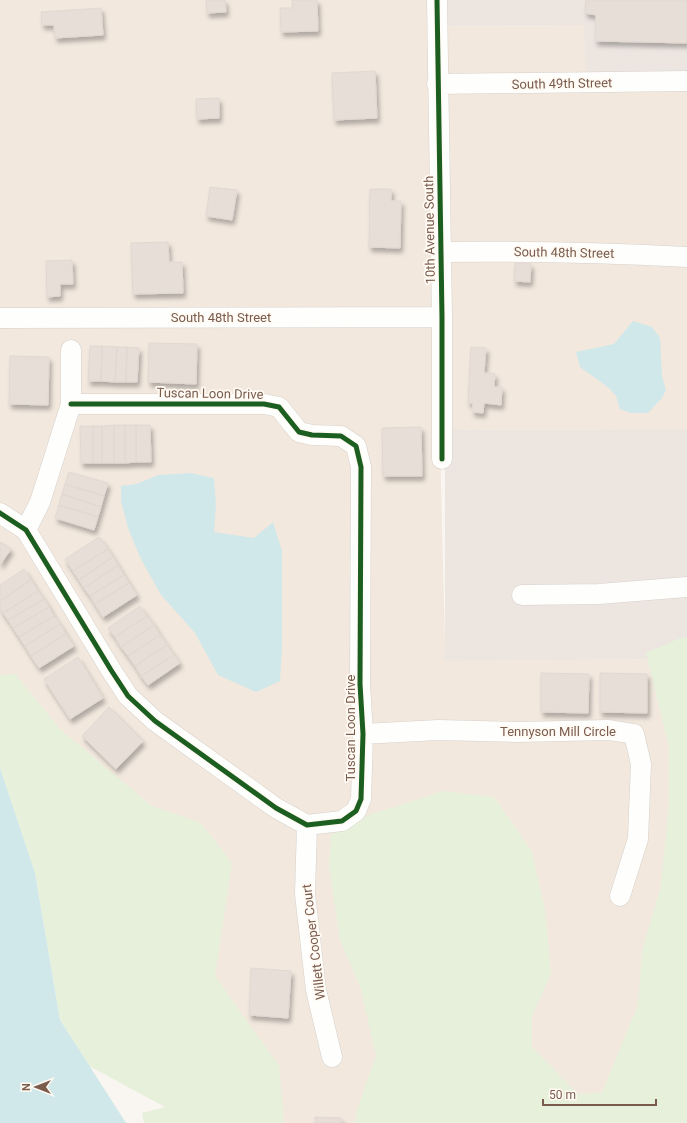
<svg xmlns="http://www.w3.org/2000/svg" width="687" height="1123" viewBox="0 0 687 1123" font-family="Roboto,sans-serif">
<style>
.residential{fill:#f2e8de}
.industrial{fill:#ede5e0}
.green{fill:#e7f0db}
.water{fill:#d0e8ea}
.building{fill:#e6ded7;stroke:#e2d8d2;filter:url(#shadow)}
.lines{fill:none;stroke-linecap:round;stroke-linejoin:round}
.minor-casing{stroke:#d7d1cb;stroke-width:21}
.minor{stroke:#fefefd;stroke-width:20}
.cycleway-casing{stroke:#fffaf3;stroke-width:8}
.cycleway{stroke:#1b5e20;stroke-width:5}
.labels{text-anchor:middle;stroke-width:3.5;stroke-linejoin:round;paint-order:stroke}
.street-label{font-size:13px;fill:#7a5c4d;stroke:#fffaf3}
</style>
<defs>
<filter id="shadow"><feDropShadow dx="2.5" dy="4.5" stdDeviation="2" flood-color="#0004"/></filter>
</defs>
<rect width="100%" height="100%" fill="#f9f5f0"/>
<path class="residential" d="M0,0H434L437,322L445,646L443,661L676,659L671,1123H241L0,743Z
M584,25L687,79V429L445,430L441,26Z"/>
<path class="industrial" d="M442,0H687V79L586,80L584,25L441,26Z
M687,429V659L443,661L445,646V430Z"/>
<path class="green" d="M687,637V1123H355L357,1110L376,1056L361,989L340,940L329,865L331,835L369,815L443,791L494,797L532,852L545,909L551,974L532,1016V1047L578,1094L602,1093L638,1005L642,951L661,886L669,804V747L646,653L680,638Z
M15,674L61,730L152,806L201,823L232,863L215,976L279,1066L284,1123H144L142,1113L165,1107L89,1066L60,1020L35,873L0,768V675Z"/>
<path class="water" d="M633,321L652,327L660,338L662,376L666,390L662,398L648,413H631L620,409L616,396L609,388L580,367L576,352L614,344Z
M191,473L214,478L216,505L214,532L254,538L273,522L282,551V647L280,681L256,692L218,675L195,633L161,595L140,557L128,528L121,501V486L136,484L159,475Z
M0,768L35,873L60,1020L126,1123H0Z"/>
<path class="building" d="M206,0H225L226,12L207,13Z
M292,0H317L318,31L281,32L280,8H293Z
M586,0H687V43L595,41L596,15L585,13Z
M101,8L103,35L55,38L54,25H42L41,12Z
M375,71L377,118L334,120L332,73Z
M219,98V118L197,119L196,99Z
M210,187L237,190L232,220L206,216Z
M370,189H391V201H401L400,248L369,247Z
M168,242L169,262H182L183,293L133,294L131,243Z
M72,260L73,284H60V296L47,297L46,261Z
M515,263L531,264L530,282L514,281Z
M149,343L197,344L196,384L148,382Z
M90,346H102L101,381H88Z
M102,346L117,347L115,382L101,381Z
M117,347H127L126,382H115Z
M127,347L139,348L137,382H126Z
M471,347L486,348L484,373L495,374L494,387H502L501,405L484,403L483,413L472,412L473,403H468Z
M10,356L49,357L48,405L9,404Z
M114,425H125V463H114Z
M114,425V463H102V426Z
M125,425H136V462L125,463Z
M136,425H150L151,462H136Z
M80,426H93V463H81Z
M93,426H102V463H93Z
M421,427L422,476H383L382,428Z
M69,472L108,483L104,496L65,484Z
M65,484L104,496L101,507L62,494Z
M62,494L101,507L98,517L59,505Z
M59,505L98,517L94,530L55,518Z
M99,537L108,549L73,571L65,559Z
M1,542L11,549L0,565V543Z
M108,549L113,557L79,580L73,571Z
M113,557L118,565L84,588L79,580Z
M118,565L124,575L90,596L84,588Z
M24,569L31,580L0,601V585Z
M124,575L129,583L95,604L90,596Z
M31,580L38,591L3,613L0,608V601Z
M129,583L137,595L103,617L95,604Z
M38,591L44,599L8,620L3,613Z
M44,599L49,607L13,628L8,620Z
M140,606L147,616L115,637L108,628Z
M49,607L54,616L19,637L13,628Z
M54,616L60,624L25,646L19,637Z
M147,616L154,625L121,647L115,637Z
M60,624L66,634L31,656L25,646Z
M154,625L160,635L128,656L121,647Z
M66,634L74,646L39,668L31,656Z
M160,635L167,645L135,666L128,656Z
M167,645L174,655L141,676L135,666Z
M174,655L180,663L148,685L141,676Z
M78,657L103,698L70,719L44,679Z
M541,673L589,674L588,713L541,712Z
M600,673L647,674V713L600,712Z
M109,707L143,741L116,769L82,736Z
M251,968L291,971L288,1018L249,1015Z
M315,1117L341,1118V1123H315Z"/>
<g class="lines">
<defs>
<path id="minor" d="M437,0L442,317V459
M437,84L687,81
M441,252C523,251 605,253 687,257
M0,318L442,317
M0,513L26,530L111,670L128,696L155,721L276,808L307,825L342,821L356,811L361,799L363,734L360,684L361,467L356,446L341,436L312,435L299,432L279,407L264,404H71
M26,530L40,502L71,404V350
M522,595L599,594L687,587
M363,734L438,730L518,732L609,730L634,734L641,764L638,839L620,896
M307,825L305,894L316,990L332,1057"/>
</defs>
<use href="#minor" class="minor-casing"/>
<use href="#minor" class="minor"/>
<defs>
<path id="cycleway" d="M437,0L442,317V459
M0,513L26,530L111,670L128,696L155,721L276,808L307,825L342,821L356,811L361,799L363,734L360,684L361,467L356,446L341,436L312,435L299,432L279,407L264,404H71"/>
</defs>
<use href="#cycleway" class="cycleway-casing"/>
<use href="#cycleway" class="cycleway"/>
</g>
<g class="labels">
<g class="street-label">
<text transform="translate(562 83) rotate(-1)" y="5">South 49th Street</text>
<text transform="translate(429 230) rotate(-91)" y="5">10th Avenue South</text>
<text transform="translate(564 252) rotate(1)" y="5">South 48th Street</text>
<text x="221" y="322">South 48th Street</text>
<text transform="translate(210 393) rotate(1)" y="5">Tuscan Loon Drive</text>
<text transform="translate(350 728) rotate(-90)" y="5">Tuscan Loon Drive</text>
<text x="558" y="736">Tennyson Mill Circle</text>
<text transform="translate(313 942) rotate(-97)" y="5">Willett Cooper Court</text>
</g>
</g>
<g transform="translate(36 1087) rotate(270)" stroke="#fffaf3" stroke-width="3" paint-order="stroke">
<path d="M0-3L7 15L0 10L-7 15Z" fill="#7a5c4d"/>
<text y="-6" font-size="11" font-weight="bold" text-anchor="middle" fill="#7a5c4d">N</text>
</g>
<path d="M543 1099v6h113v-6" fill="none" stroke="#7a5c4d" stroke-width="2"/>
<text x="549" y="1099" font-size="12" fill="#7a5c4d" stroke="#fffaf3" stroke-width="3" paint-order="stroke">50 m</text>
</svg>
